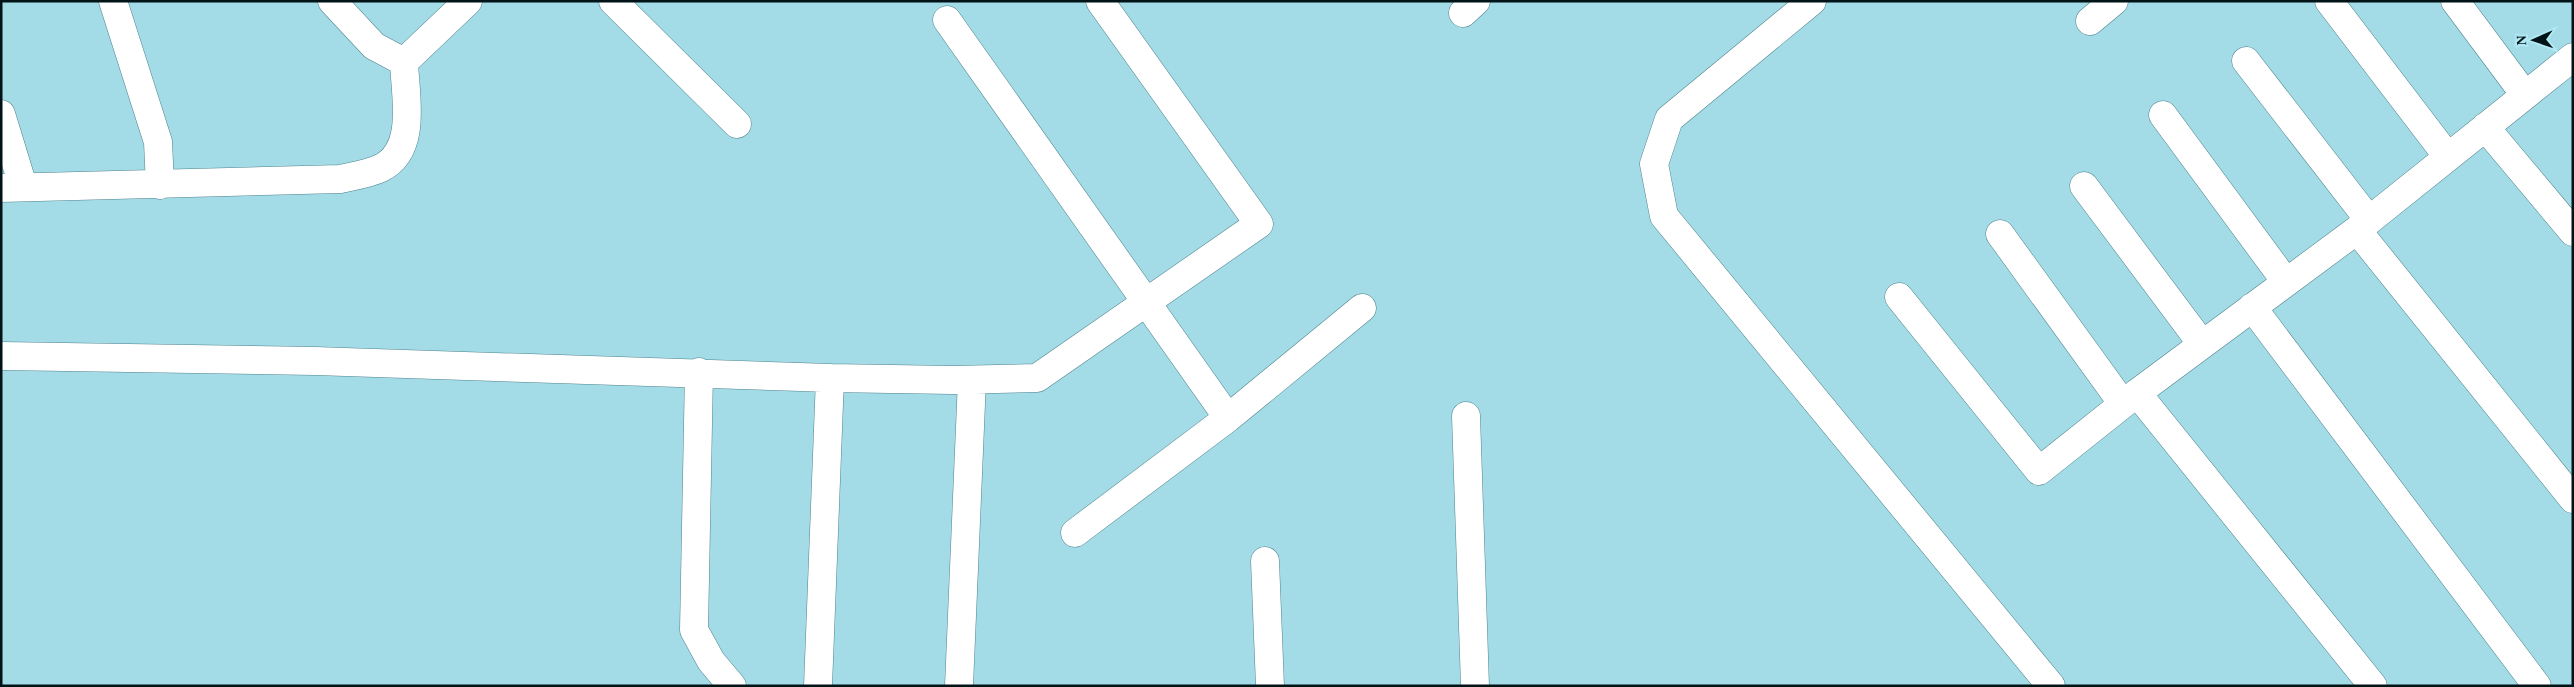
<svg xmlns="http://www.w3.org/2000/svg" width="2574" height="687" viewBox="0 0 2574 687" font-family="'Times New Roman',serif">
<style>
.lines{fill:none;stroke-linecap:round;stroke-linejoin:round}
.street-casing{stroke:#4e848e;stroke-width:29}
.street{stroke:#fff;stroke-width:28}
</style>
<rect width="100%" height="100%" fill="#a3dbe6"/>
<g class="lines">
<defs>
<path id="street" d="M113,1L158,142L160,185
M332,1L374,46L404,62
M613,1L737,124
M1812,1L1669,119L1654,164L1664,216L2051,686
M2329,1L2448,157
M2455,1L2525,95
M1463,13L1476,1
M947,20L1228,418L1075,533
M2090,21L2114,1
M2246,61L2369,220
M1,114L23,186
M2163,115L2286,282
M2485,127L2573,232
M2084,186L2202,344
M1,188L340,179C353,176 368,174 381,168C418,150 405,94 404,62L468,1
M2357,230L2573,499
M2000,234L2123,404
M1899,297L2039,471L2137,393L2357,230L2573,57
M2252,307L2537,686
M1,356L315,361L830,378L953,380L1037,378L1259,224L1100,1
M699,372L694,630L711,661L732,686
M2137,393L2373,686
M1466,416L1475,686
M1228,418L1362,308
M1265,561L1270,686
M818,686L830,378
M959,686L972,380"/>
</defs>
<use href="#street" class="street-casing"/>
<use href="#street" class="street"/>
</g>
<rect width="2574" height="687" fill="none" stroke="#001317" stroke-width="5"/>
<g transform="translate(2534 40) rotate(268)" stroke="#b0e8f3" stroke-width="4" paint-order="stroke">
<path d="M0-4L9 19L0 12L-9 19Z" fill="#001317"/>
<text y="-8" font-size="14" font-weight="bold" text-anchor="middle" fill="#001317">N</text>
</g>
</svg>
